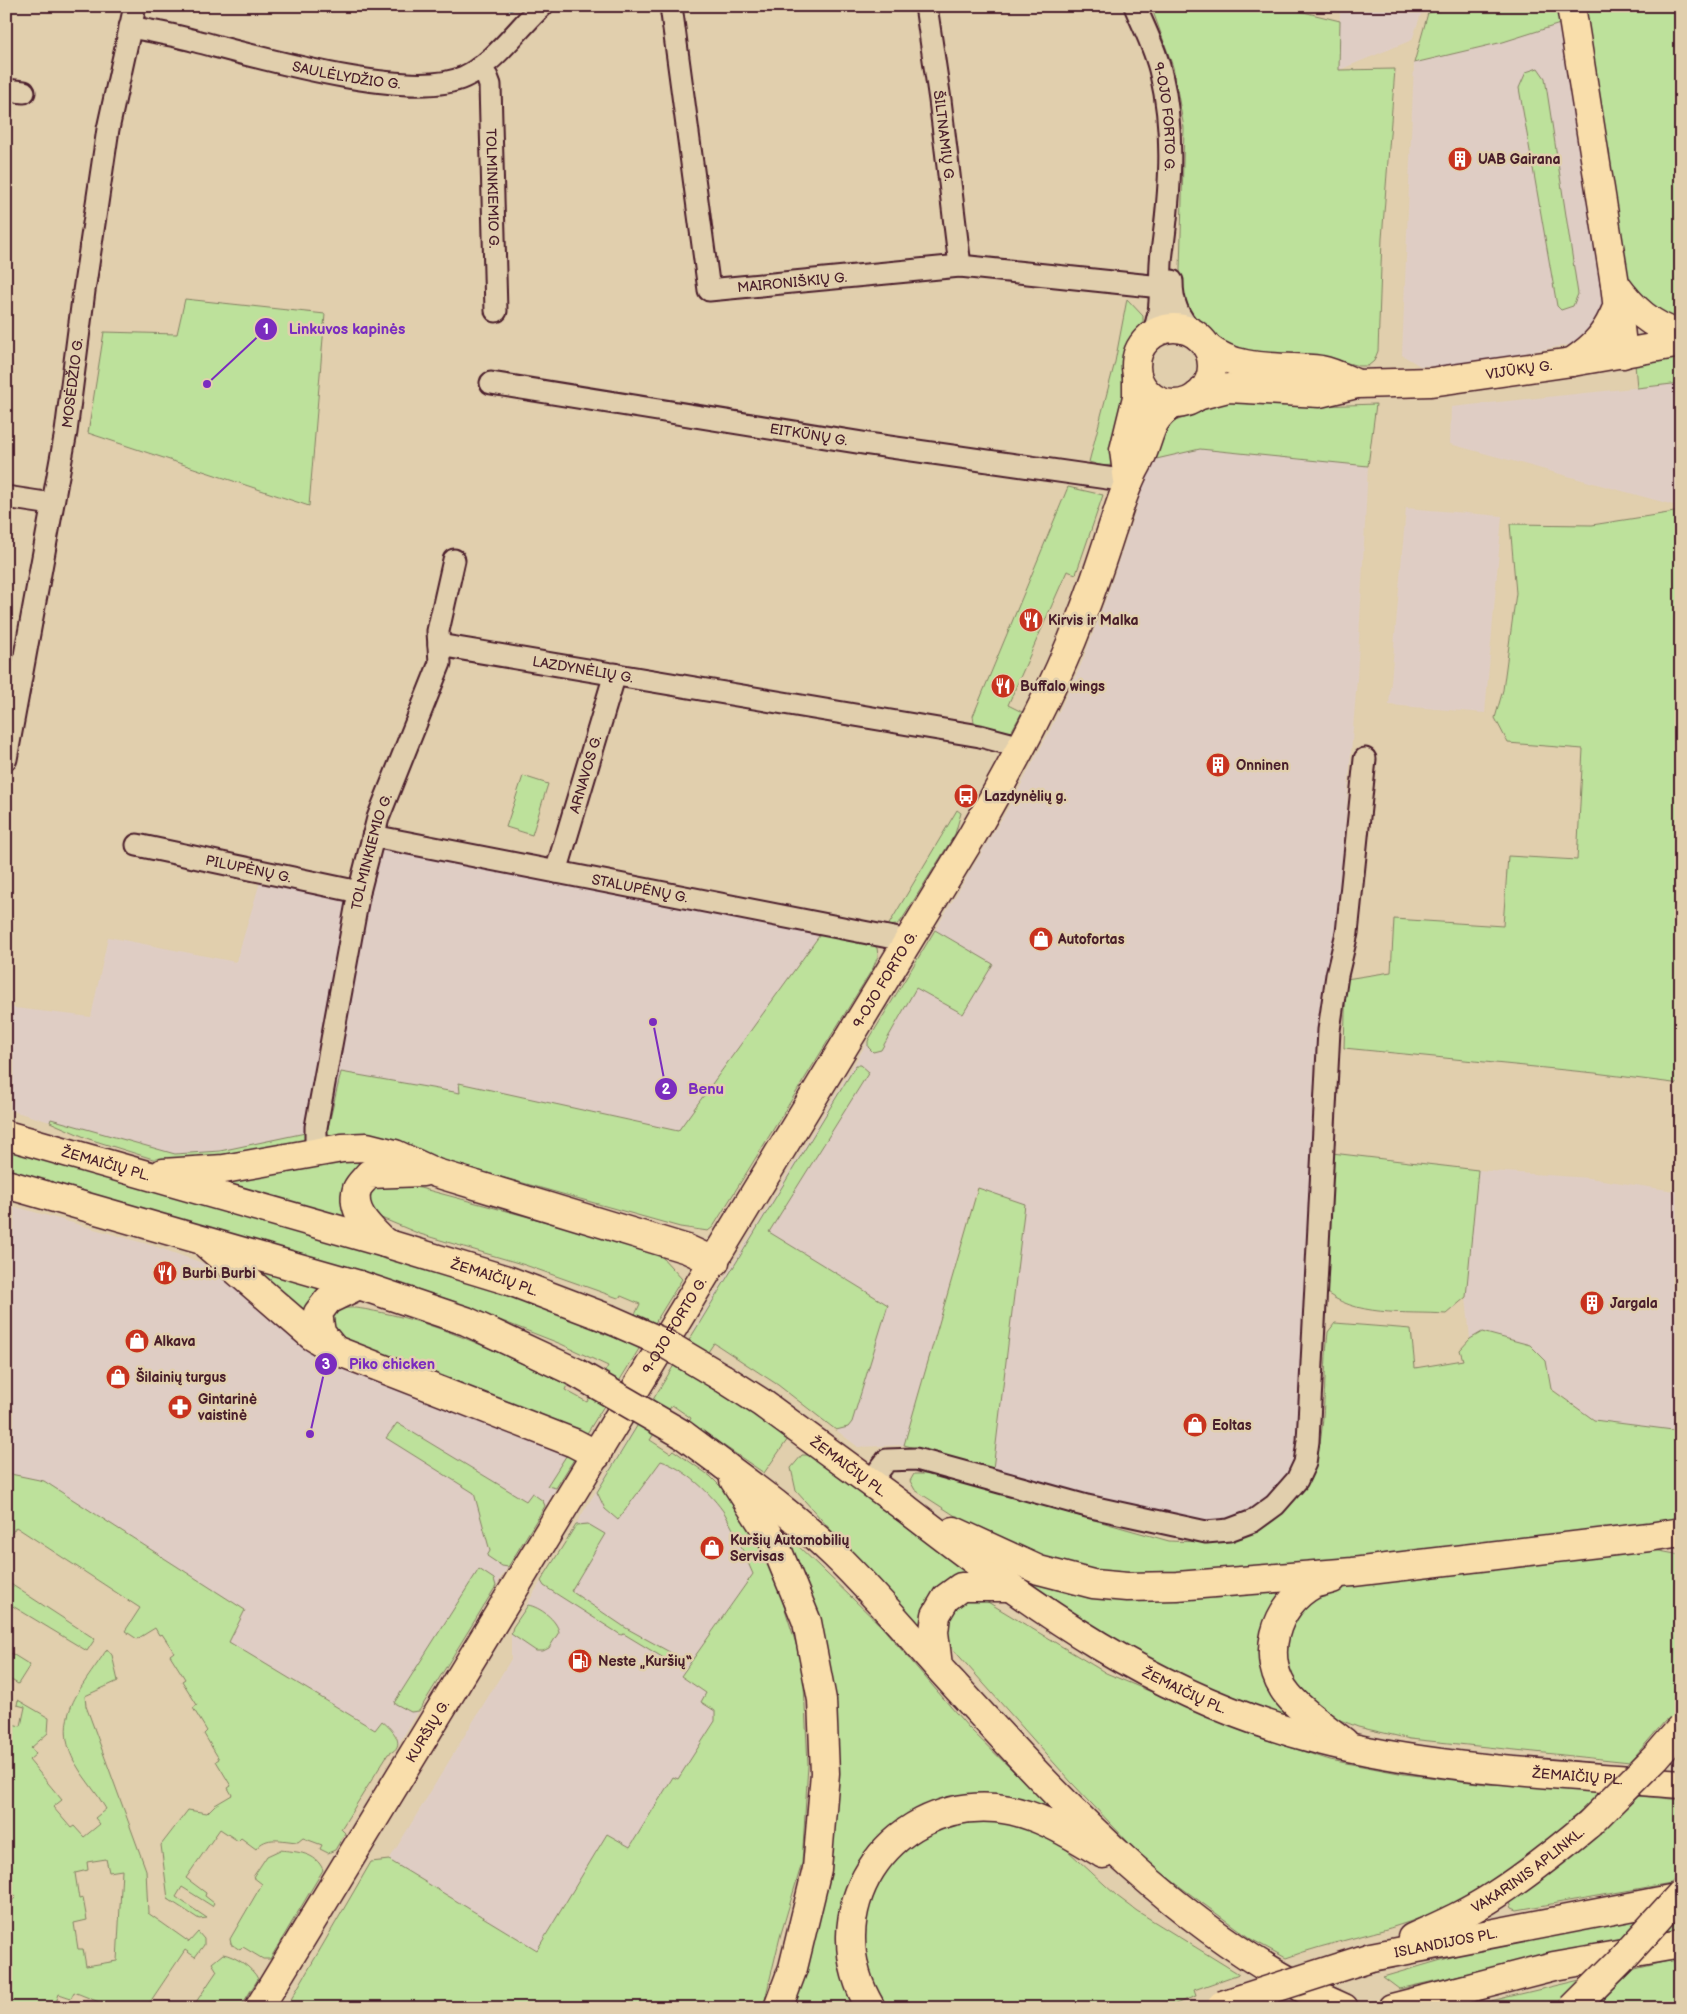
<svg xmlns="http://www.w3.org/2000/svg" width="1687" height="2014" viewBox="0 0 1687 2014" font-family="'Balsamiq Sans',sans-serif">
<style>
.built{fill:#dfcdc4}
.green{fill:#bde19b;stroke:#848063;fill-rule:evenodd}
.lines{fill:none;stroke-linecap:round;stroke-linejoin:round}
.stream{stroke:#698696;stroke-width:4.5}
.minor-casing{stroke:#4a1f2b;stroke-width:25}
.major-casing{stroke:#4a1f2b;stroke-width:31}
.highway-casing{stroke:#4a1f2b;stroke-width:31}
.minor{stroke:#e1cfad;stroke-width:21}
.major{stroke:#f9deab;stroke-width:28}
.highway{stroke:#f9deab;stroke-width:28}
.major-bridge-casing{stroke:#4a1f2b;stroke-width:31;stroke-linecap:butt}
.highway-bridge-casing{stroke:#4a1f2b;stroke-width:31;stroke-linecap:butt}
.major-bridge{stroke:#f9deab;stroke-width:28}
.highway-bridge{stroke:#f9deab;stroke-width:28}
.labels{text-anchor:middle;stroke-width:5;stroke-linejoin:round;paint-order:stroke}
.street-label{font-size:14px;fill:#4a1f2b;stroke:#e1cfad}
.poi-label{font-size:14px;font-weight:bold;fill:#4a1f2b;stroke:#e1cfad;text-anchor:start}
.leader{fill:none;stroke:#7b2cbf;stroke-width:2}
.callout-dot{fill:#7b2cbf;stroke:#e1cfad;stroke-width:2}
.mark-label{font-size:15px;text-anchor:middle;font-weight:bold;fill:#fff}
.callout-label{font-size:15px;text-anchor:middle;font-weight:bold;fill:#7b2cbf;stroke:#e1cfad;stroke-width:5;stroke-linejoin:round;paint-order:stroke}
</style>
<rect width="100%" height="100%" fill="#e1cfad"/>
<filter id="ink" filterUnits="userSpaceOnUse"><feTurbulence type="fractalNoise" baseFrequency=".02" numOctaves="2"/><feDisplacementMap in="SourceGraphic" scale="10" xChannelSelector="R" yChannelSelector="G"/><feConvolveMatrix kernelMatrix="1 2 1 2 8 2 1 2 1" color-interpolation-filters="sRGB"/></filter>
<g filter="url(#ink)">
<path class="built" d="M1340,6H1467L1421,14L1412,40L1339,70Z
M1560,24L1605,311L1579,343L1450,367L1420,366L1402,355L1414,63L1503,42Z
M1681,383V507L1450,444L1451,407Z
M1200,449L1368,466L1357,679L1336,941L1300,1440L1291,1469L1281,1485L1266,1501L1240,1518L1220,1524L1075,1491L993,1469L1025,1204L977,1188L904,1445L858,1447L778,1385L693,1330L905,980L992,965L935,930L1014,798L1050,730L1080,667L1108,593L1152,460Z
M1406,508L1502,516L1485,713L1389,705Z
M381,847L822,932L678,1131L460,1083L461,1094L341,1072L327,1132L331,1138L153,1159L89,1139L50,1122L6,1109V1007L91,1017L108,937L236,962L260,882L369,897Z
M1478,1170L1589,1178L1681,1192V1428L1673,1430L1594,1420L1551,1388L1546,1361L1470,1339L1466,1297Z
M6,1204L154,1246L211,1266L576,1456L398,1745L397,1736L382,1721L375,1730L229,1642L245,1610L44,1481L6,1473Z
M634,1429L670,1453L673,1450L710,1476L753,1574L682,1676L706,1693L715,1711V1721L678,1780L673,1777L630,1848L607,1834L537,1950L430,1885L371,1862L389,1860L511,1659V1632L513,1627Z"/>
<path class="green" d="M1151,6H1279L1340,21L1339,70L1395,69L1382,239L1378,351L1374,361L1368,366H1359L1329,358L1235,349L1223,343L1193,315L1184,302L1180,270L1184,128L1173,67Z
M1467,6H1560V24L1503,42L1414,63L1428,13Z
M1585,6H1681V320L1658,312L1637,291L1626,276Z
M1538,68L1545,78L1578,294L1573,306L1561,310L1557,306L1519,88L1526,72Z
M185,299L325,314L309,506L88,433L104,332L177,334Z
M1127,299L1143,316V326L1128,350L1124,364L1128,395L1112,465L1103,466L1089,462L1115,362Z
M1681,355V383L1637,388L1635,364Z
M1226,402L1319,406L1376,404L1368,466L1200,449L1152,460L1167,424L1198,413L1212,405Z
M1068,487L1103,495L1076,574L1067,571L1008,705L1022,712L1011,732L1006,734L974,722L973,716Z
M1681,511V1084L1595,1073L1344,1048L1346,979L1391,972L1394,919L1503,926L1508,856L1577,860L1583,749L1508,743L1495,718L1503,690L1516,593L1510,524L1592,525Z
M523,776L548,784L532,835L506,827Z
M957,810L961,813L955,834L901,921L896,925L888,926Z
M935,930L993,964L963,1014L916,988L881,1050L873,1052L868,1047V1041Z
M822,932L867,940L877,948L878,956L873,968L713,1227L708,1231L680,1227L434,1158L331,1138L327,1132L341,1072L460,1093L459,1083L678,1131Z
M856,1065H861L869,1072L769,1232L888,1305L852,1422L848,1427L836,1430L778,1385L714,1343L692,1376L710,1386L712,1383L790,1436L764,1473L689,1422L691,1418L672,1405L650,1440L670,1453L673,1450L710,1476L730,1496L763,1540L803,1666L808,1765L802,1863L780,1937L763,2008H286L371,1862L389,1860L537,1950L607,1834L630,1847L673,1777L678,1779L715,1721V1711L701,1702L706,1693L681,1676L753,1574C744,1554 736,1533 725,1514C712,1494 684,1468 661,1461L618,1520L605,1509L597,1492Z
M51,1119L175,1154L220,1151L310,1132L304,1144L187,1161L153,1159L89,1139L50,1122Z
M6,1145L473,1280L602,1329L601,1333L623,1340L640,1304L621,1296L618,1298L525,1265L420,1234L374,1215L366,1209L371,1187L384,1183L420,1188L626,1243L662,1257L682,1279L586,1435L358,1352L329,1327C332,1319 333,1312 342,1309C354,1306 367,1310 379,1312C446,1325 506,1356 567,1385L565,1390L587,1402L608,1366L561,1344L446,1299L6,1174Z
M1332,1153L1478,1170L1466,1297L1446,1314C1405,1311 1354,1318 1322,1289Z
M376,1154C351,1171 327,1191 351,1221L219,1185L232,1177Z
M978,1188L1025,1204L993,1469L904,1445Z
M235,1263L329,1286L306,1325Z
M1335,1323L1411,1329L1415,1368L1463,1360L1460,1350L1470,1339L1482,1332L1530,1345L1546,1361L1551,1389L1594,1420L1673,1430L1681,1428V1521L1464,1546L1335,1564L1094,1578L996,1542L915,1490L910,1481L914,1474H930L1169,1541C1218,1543 1251,1542 1288,1505C1298,1495 1310,1482 1314,1468C1327,1431 1323,1373 1328,1332Z
M397,1423L526,1501L532,1493L543,1501L545,1506L508,1567L502,1566L487,1556L490,1551L474,1493L386,1438Z
M568,1453L576,1456L556,1488L547,1486Z
M802,1455H818L970,1573C935,1582 926,1596 919,1629L796,1491L791,1468Z
M6,1473L44,1481L245,1610L229,1642L375,1730L382,1721C393,1730 408,1746 388,1754L341,1829L345,1833L335,1850L328,1853L320,1849L322,1845L303,1838L298,1842C282,1841 266,1835 256,1849L241,1838L238,1841L220,1829L186,1878L206,1893L205,1896L214,1903L212,1906L182,1887L176,1897L207,1918L199,1919L168,1899L161,1845L188,1810L207,1813L215,1805L232,1795L228,1788L231,1786L216,1761L219,1759L204,1734L207,1731L193,1708L197,1705L182,1681L185,1679L170,1655L174,1652L162,1634L159,1635L155,1628L137,1639L125,1631L140,1608L16,1527L6,1541Z
M588,1524L605,1534L571,1591L626,1628L677,1656L672,1663L624,1634L621,1635L544,1586L541,1581L576,1525Z
M795,1543L881,1626L969,1728L1050,1807L1022,1800L984,1794L939,1806L853,1887L864,2008H786L829,1849L790,1550Z
M1654,1550L1681,1555V1709L1671,1721H1665L1630,1762L1410,1739L1358,1727L1322,1713L1302,1699L1281,1663L1289,1616L1328,1587Z
M479,1569L494,1579L496,1586L419,1711L411,1712L394,1703Z
M1008,1572L1287,1583L1273,1617L1296,1715L1283,1720L1171,1673L1109,1640Z
M6,1581L95,1639L87,1651L6,1602Z
M968,1599L986,1601L1106,1673L1261,1738L1330,1760L1404,1774L1486,1784L1604,1788C1552,1840 1493,1888 1425,1916C1380,1934 1332,1941 1286,1958L1251,1939L1148,1863L1071,1782L952,1648C943,1624 946,1612 968,1599Z
M528,1605C540,1607 557,1620 559,1632L549,1648L543,1651H536L511,1634L513,1627Z
M107,1649L112,1655L118,1681L85,1696L86,1706L146,1870L148,1913L189,1942L198,1932L204,1939V1945L195,1957L185,1950L146,2008H102L104,2004L74,1992L71,1998L59,1994L54,2008H6V1907L16,1897L6,1886V1723L21,1726L25,1707L17,1705L18,1700L49,1718L48,1733L31,1748L36,1754L29,1760L62,1800L53,1807L71,1828L74,1826L84,1837L100,1824L95,1818L106,1809C97,1792 83,1778 74,1761C51,1715 84,1686 107,1649ZM106,1859L109,1872L122,1870L117,1961L86,1966L83,1949H78L74,1923L87,1920L83,1898L79,1899L75,1873L88,1870L87,1862Z
M6,1650L30,1665L18,1684L6,1677Z
M1639,1796L1681,1800V1871L1671,1883L1517,1910L1512,1908L1510,1903L1607,1826Z
M960,1817L1017,1824L1054,1838L1117,1896L1137,1911L1239,1974L1194,1990L1196,1996L1165,2008H881L870,1988L858,1929L865,1894L907,1839Z
M280,1850C297,1852 316,1852 323,1870L270,1959H263L243,1947L240,1950L231,1944L230,1939L262,1884L253,1877L267,1856Z
M1681,1909V1932L1579,1948L1399,1989L1383,1977L1527,1935Z
M223,1954C235,1956 253,1968 258,1979L240,2008H192L217,1971L212,1963Z
M1681,1958V2008H1595L1634,1969Z
M1584,1979L1553,2008H1461Z"/>
<g class="lines">
<path class="stream" d="M509,6L511,9"/>
<defs>
<g id="minor">
<path id="s1" d="M671,6L709,290L960,266L1161,287L1172,294"/>
<path id="s2" d="M926,6L940,100L960,266"/>
<path id="s3" d="M1135,6C1144,28 1156,50 1161,74C1175,132 1170,194 1162,252C1158,280 1165,308 1152,335"/>
<path id="s4" d="M130,27C152,31 174,35 196,41C254,56 410,102 464,77C495,63 517,29 542,6"/>
<path id="s5" d="M479,68L487,77L490,85L496,311"/>
<path d="M6,90L24,92"/>
<path d="M1172,281C1172,303 1178,317 1193,333"/>
<path id="s6" d="M491,383L869,444L1128,481"/>
<path d="M6,497L52,504"/>
<path id="s7" d="M439,645L980,736L1022,747"/>
<path id="s8" d="M6,759L66,432L84,291L108,129L135,6"/>
<path id="s9" d="M373,836L909,941"/>
<path id="s10" d="M137,845L359,892"/>
<path id="s11" d="M556,872L615,674"/>
<path id="s12" d="M316,1152V1127L359,892L378,818L440,663L438,631L454,560"/>
<path d="M871,1481L887,1460L916,1459L1087,1506L1206,1532L1229,1530L1253,1521L1275,1505L1297,1480L1305,1463L1308,1441L1329,1030L1337,975L1347,933L1365,759"/>
</g>
<g id="major">
<circle cx="1174" cy="366" r="38"/>
<path d="M1207,347C1239,373 1282,365 1321,370C1333,372 1346,379 1357,384"/>
<path id="s13" d="M1197,396L1228,388L1320,393L1357,384L1431,382L1572,362L1681,343"/>
<path d="M1128,481L1124,450L1137,397V377"/>
<path id="s14" d="M6,1135L385,1243L507,1280L607,1318"/>
<path d="M163,1173L224,1169L342,1148L367,1147L395,1154L436,1173L687,1249L715,1262"/>
<path d="M6,1184L359,1285L466,1321L575,1372"/>
<path d="M385,1243C371,1229 350,1212 357,1189C359,1184 366,1178 369,1174L423,1172"/>
<path d="M207,1245L312,1336L335,1350L574,1443L597,1455"/>
<path d="M334,1349L321,1333L318,1313L328,1300L359,1285"/>
<path id="s15" d="M723,1378L762,1403L904,1507"/>
<path d="M682,1434L725,1466"/>
<path id="s16" d="M259,2008L972,836C1013,764 1053,692 1082,615C1093,587 1102,560 1111,532C1119,509 1125,486 1137,465C1151,441 1146,421 1172,405"/>
</g>
<g id="highway">
<path d="M1571,6L1615,284L1623,354"/>
<path d="M1615,284C1633,309 1651,326 1681,335"/>
<path d="M1572,362C1597,345 1607,333 1618,305"/>
<path d="M725,1466C763,1494 801,1522 835,1555C872,1591 905,1630 939,1668C1056,1796 1182,1938 1344,2008"/>
<path d="M734,1480L775,1544L807,1622L822,1700L825,1773L817,1869L793,1968L778,2008"/>
<path id="s17" d="M904,1507C1036,1609 1154,1697 1319,1740C1434,1770 1563,1774 1681,1784"/>
<path d="M954,1531L1039,1570L1093,1584L1127,1587L1177,1586L1353,1572L1649,1537L1681,1532"/>
<path d="M1332,1579C1326,1581 1319,1582 1314,1584C1274,1605 1259,1660 1288,1695C1303,1713 1325,1727 1344,1742"/>
<path d="M938,1666L934,1632L936,1615L946,1598L961,1587H1010"/>
<path id="s18" d="M1412,1938C1441,1925 1470,1912 1497,1894C1529,1873 1559,1849 1589,1824"/>
<path id="s19" d="M1371,1957L1681,1897"/>
<path d="M871,2008C814,1914 886,1799 996,1808C1036,1812 1070,1834 1103,1854"/>
<path d="M1392,2008L1554,1966L1681,1944"/>
</g>
</defs>
<use href="#minor" class="minor-casing"/>
<use href="#major" class="major-casing"/>
<use href="#highway" class="highway-casing"/>
<use href="#minor" class="minor"/>
<use href="#major" class="major"/>
<use href="#highway" class="highway"/>
<defs>
<path id="major-bridge" d="M607,1318L664,1343L723,1378
M575,1372L682,1434"/>
<path id="highway-bridge" d="M1589,1824L1656,1757L1681,1728
M1222,2005L1371,1957
M1573,2008L1620,1961L1681,1894"/>
</defs>
<use href="#major-bridge" class="major-bridge-casing"/>
<use href="#highway-bridge" class="highway-bridge-casing"/>
<use href="#major-bridge" class="major-bridge"/>
<use href="#highway-bridge" class="highway-bridge"/>
</g>
</g>
<defs>
<symbol id="building-disc" viewBox="-11 -11 22 22"><circle r="9.5" fill="#c8321e" stroke="#e1cfad"/><path d="M-4-6H4V6H1V3H-1V6H-4ZM-2.5-4.3h1.7v1.8h-1.7ZM.8-4.3h1.7v1.8H.8ZM-2.5-1h1.7V.8h-1.7ZM.8-1h1.7V.8H.8Z" fill="#fff"/></symbol>
<symbol id="restaurant-disc" viewBox="-11 -11 22 22"><circle r="9.5" fill="#c8321e" stroke="#e1cfad"/><path d="M-5-6h1v4h1v-4h1v4h1v-4h1v5L-1.5 .5V6h-2V.5L-5-1ZM5-6V6H3V1.5H1.5Q1.5-4 5-6Z" fill="#fff"/></symbol>
<symbol id="bus-disc" viewBox="-11 -11 22 22"><circle r="9.5" fill="#c8321e" stroke="#e1cfad"/><path d="M-5-6H5V4H4V6H2V4H-2V6H-4V4H-5ZM-3.5-4V0h7V-4ZM-3.5 1.2v1.5H-2V1.2ZM2 1.2v1.5H3.5V1.2Z" fill="#fff"/></symbol>
<symbol id="shop-disc" viewBox="-11 -11 22 22"><circle r="9.5" fill="#c8321e" stroke="#e1cfad"/><path d="M-5-2.5h2.3a2.7 3.5 0 0 1 5.4 0H5L5.5 6h-11ZM-1.5-2.5h3a1.5 2.3 0 0 0-3 0Z" fill="#fff"/></symbol>
<symbol id="pharmacy-disc" viewBox="-11 -11 22 22"><circle r="9.5" fill="#c8321e" stroke="#e1cfad"/><path d="M-2-6h4v4h4v4h-4v4h-4v-4h-4v-4h4Z" fill="#fff"/></symbol>
<symbol id="fuel-disc" viewBox="-11 -11 22 22"><circle r="9.5" fill="#c8321e" stroke="#e1cfad"/><path d="M-5.5-6h7V0h2V4h1.3V-2.5L3-4.5l.8-.8L6-3V5H2.5V1h-1V6h-7ZM-4.2-4.7v3.2H.2V-4.7Z" fill="#fff"/></symbol>
</defs>
<g fill-rule="evenodd">
<use href="#building-disc" x="1446" y="145" width="28" height="28"/>
<use href="#restaurant-disc" x="1017" y="606" width="28" height="28"/>
<use href="#restaurant-disc" x="989" y="672" width="28" height="28"/>
<use href="#building-disc" x="1204" y="751" width="28" height="28"/>
<use href="#bus-disc" x="952" y="782" width="28" height="28"/>
<use href="#shop-disc" x="1027" y="925" width="28" height="28"/>
<use href="#restaurant-disc" x="151" y="1259" width="28" height="28"/>
<use href="#building-disc" x="1578" y="1289" width="28" height="28"/>
<use href="#shop-disc" x="123" y="1327" width="28" height="28"/>
<use href="#shop-disc" x="104" y="1363" width="28" height="28"/>
<use href="#pharmacy-disc" x="166" y="1393" width="28" height="28"/>
<use href="#shop-disc" x="1181" y="1411" width="28" height="28"/>
<use href="#shop-disc" x="698" y="1534" width="28" height="28"/>
<use href="#fuel-disc" x="566" y="1647" width="28" height="28"/>
</g>
<g class="labels">
<g class="street-label">
<text dy="5" stroke="none"><textPath href="#s4" startOffset="222">SAULĖLYDŽIO G.</textPath></text>
<text dy="5" stroke="none"><textPath href="#s3" startOffset="116">9-OJO FORTO G.</textPath></text>
<text dy="5" stroke="none"><textPath href="#s2" startOffset="131">ŠILTNAMIŲ G.</textPath></text>
<text dy="5" stroke="none"><textPath href="#s5" startOffset="124">TOLMINKIEMIO G.</textPath></text>
<text dy="5" stroke="none"><textPath href="#s1" startOffset="370">MAIRONIŠKIŲ G.</textPath></text>
<text dy="5" stroke="none"><textPath href="#s13" startOffset="325">VIJŪKŲ G.</textPath></text>
<text dy="5" stroke="none"><textPath href="#s8" startOffset="382">MOSĖDŽIO G.</textPath></text>
<text dy="5" stroke="none"><textPath href="#s6" startOffset="322">EITKŪNŲ G.</textPath></text>
<text dy="5" stroke="none"><textPath href="#s7" startOffset="146">LAZDYNĖLIŲ G.</textPath></text>
<text dy="5" stroke="none"><textPath href="#s11" startOffset="102">ARNAVOS G.</textPath></text>
<text dy="5" stroke="none"><textPath href="#s12" startOffset="306">TOLMINKIEMIO G.</textPath></text>
<text dy="5" stroke="none"><textPath href="#s10" startOffset="114">PILUPĖNŲ G.</textPath></text>
<text dy="5" stroke="none"><textPath href="#s9" startOffset="272">STALUPĖNŲ G.</textPath></text>
<text dy="5" stroke="none"><textPath href="#s16" startOffset="1204">9-OJO FORTO G.</textPath></text>
<text dy="5" stroke="none"><textPath href="#s14" startOffset="104">ŽEMAIČIŲ PL.</textPath></text>
<text dy="5" stroke="none"><textPath href="#s14" startOffset="509">ŽEMAIČIŲ PL.</textPath></text>
<text dy="5" stroke="none"><textPath href="#s16" startOffset="799">9-OJO FORTO G.</textPath></text>
<text dy="5" stroke="none"><textPath href="#s15" startOffset="154">ŽEMAIČIŲ PL.</textPath></text>
<text dy="5" stroke="none"><textPath href="#s17" startOffset="336">ŽEMAIČIŲ PL.</textPath></text>
<text dy="5" stroke="none"><textPath href="#s16" startOffset="324">KURŠIŲ G.</textPath></text>
<text dy="5" stroke="none"><textPath href="#s17" startOffset="741">ŽEMAIČIŲ PL.</textPath></text>
<text dy="5" stroke="none"><textPath href="#s18" startOffset="135">VAKARINIS APLINKL.</textPath></text>
<text dy="5" stroke="none"><textPath href="#s19" startOffset="76">ISLANDIJOS PL.</textPath></text>
</g>
<g class="poi-label">
<text x="1478" y="164">UAB Gairana</text>
<text x="1048" y="625">Kirvis ir Malka</text>
<text x="1020" y="691">Buffalo wings</text>
<text x="1236" y="770">Onninen</text>
<text x="984" y="801">Lazdynėlių g.</text>
<text x="1058" y="944">Autofortas</text>
<text x="182" y="1278">Burbi Burbi</text>
<text x="1610" y="1308">Jargala</text>
<text x="154" y="1346">Alkava</text>
<text x="136" y="1382">Šilainių turgus</text>
<text x="198" y="1404">Gintarinė<tspan x="198" dy="16">vaistinė</tspan></text>
<text x="1212" y="1430">Eoltas</text>
<text x="730" y="1545">Kuršių Automobilių<tspan x="730" dy="16">Servisas</tspan></text>
<text x="598" y="1666">Neste „Kuršių“</text>
</g>
</g>
<path class="leader" d="M207 384L266 329M653 1022L666 1089M310 1434L326 1364"/>
<g class="callout-dot">
<circle cx="207" cy="384" r="5"/>
<circle cx="653" cy="1022" r="5"/>
<circle cx="310" cy="1434" r="5"/>
<circle cx="266" cy="329" r="12"/>
<circle cx="666" cy="1089" r="12"/>
<circle cx="326" cy="1364" r="12"/>
</g>
<g class="mark-label">
<text x="266" y="334">1</text>
<text x="666" y="1094">2</text>
<text x="326" y="1369">3</text>
</g>
<g class="callout-label">
<text x="347" y="334">Linkuvos kapinės</text>
<text x="706" y="1094">Benu</text>
<text x="392" y="1369">Piko chicken</text>
</g>
<rect width="1687" height="2014" fill="none" stroke="#e1cfad" stroke-width="25"/>
<rect x="12" y="12" width="1662" height="1989" fill="none" stroke="#4a1f2b" stroke-width="2" filter="url(#ink)"/>
</svg>
